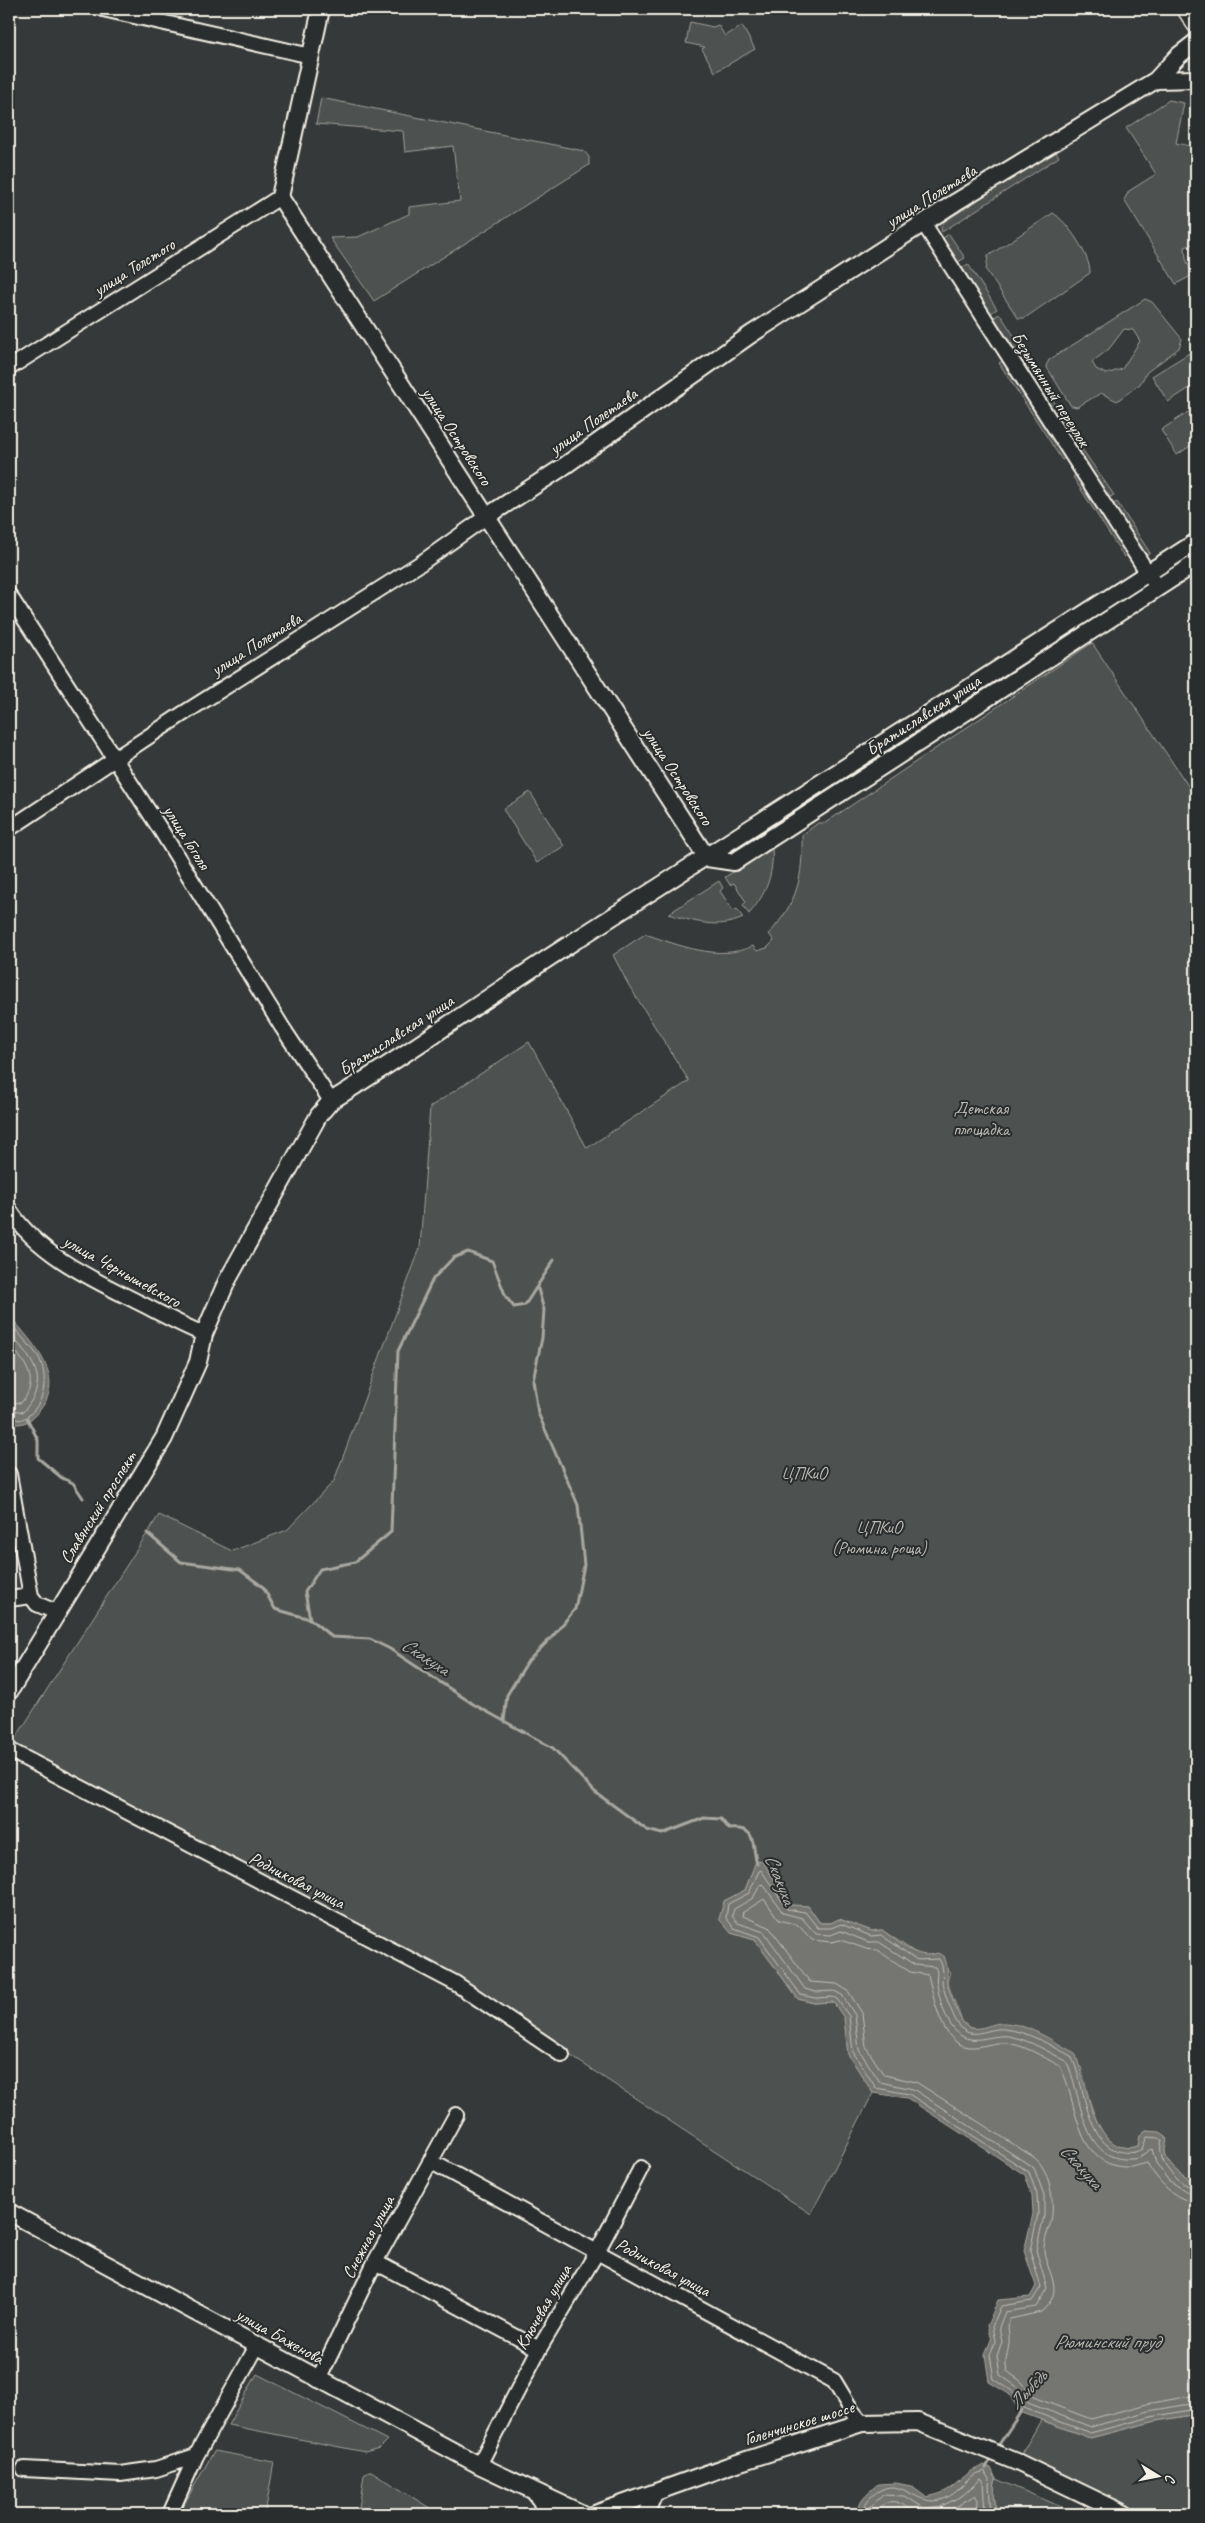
<svg xmlns="http://www.w3.org/2000/svg" width="1205" height="2523" viewBox="0 0 1205 2523" font-family="Caveat,sans-serif">
<style>
.green{fill:#4e514f;stroke:#a1a19c;fill-rule:evenodd}
.water{fill:#757572;stroke:#a8a7a1}
.lines{fill:none;stroke-linecap:round;stroke-linejoin:round}
.shore{stroke:#c1bfb9;stroke-width:1}
.stream{stroke:#a8a7a1;stroke-width:3}
.minor-casing{stroke:#f4f1e8;stroke-width:18}
.tertiary-casing{stroke:#f4f1e8;stroke-width:20}
.secondary-casing{stroke:#f4f1e8;stroke-width:22}
.minor{stroke:#2a2d2e;stroke-width:14}
.tertiary{stroke:#2a2d2e;stroke-width:16}
.secondary{stroke:#2a2d2e;stroke-width:19}
.labels{text-anchor:middle;stroke-width:4;stroke-linejoin:round;paint-order:stroke}
.street-label{font-size:18px;fill:#f4f1e8;stroke:#2a2d2e}
.park-label{font-size:18px;fill:#bab9b2;stroke:#2a2d2e}
.water-label{font-size:19px;font-style:italic;fill:#b4b3ad;stroke:#2a2d2e}
</style>
<rect width="100%" height="100%" fill="#363939"/>
<filter id="ink" filterUnits="userSpaceOnUse"><feTurbulence type="fractalNoise" baseFrequency=".02" numOctaves="2"/><feDisplacementMap in="SourceGraphic" scale="10" xChannelSelector="R" yChannelSelector="G"/><feConvolveMatrix kernelMatrix="1 2 1 2 8 2 1 2 1" color-interpolation-filters="sRGB"/></filter>
<g filter="url(#ink)">
<path class="green" d="M690,22L713,27L718,25L725,36L742,26L755,49L715,72L702,49L705,47L686,43Z
M321,98L584,151L589,157V165L374,301L330,238L358,237L409,214V207L460,201L453,146L405,152L403,131L316,124Z
M1169,100L1184,103L1176,143L1196,147V246L1193,244L1185,247L1186,259L1193,275L1176,284L1124,200L1129,191L1156,174L1126,128Z
M1055,150L1059,157L942,232L941,227L944,222Z
M1053,213C1067,221 1091,257 1090,273L1025,318H1018L986,270L988,256Z
M949,234L965,258L958,262L943,238Z
M968,264L997,309L991,313L962,268Z
M1145,299L1152,302L1182,339L1179,348L1147,372L1140,384L1117,401L1101,393L1077,407L1071,406L1046,366L1049,360ZM1124,329L1133,330L1140,341L1122,369L1106,374L1096,369L1092,362L1109,349Z
M1000,314L1031,362L1025,366L994,317Z
M1191,352L1196,361V384L1168,402L1152,376Z
M1003,361L1065,458L1062,460L999,363Z
M1032,367L1072,430L1070,432L1114,495L1108,498L1027,371Z
M1196,407V442L1177,455L1161,430Z
M1076,475L1127,555L1124,557L1073,477Z
M1117,502L1150,553L1144,556L1112,505Z
M1092,643L1191,790L1196,787V2184C1184,2175 1167,2169 1165,2151C1164,2146 1168,2142 1166,2136L1160,2133L1146,2131L1140,2136L1138,2146C1097,2159 1089,2094 1081,2067L1000,2023L981,2029L970,2028L962,2021L947,1982L950,1972L928,1956L919,1955L882,1930L872,1931L839,1919L831,1923H820L808,1906L790,1905L763,1863L753,1871L745,1890L724,1901L731,1933L755,1940L798,1999L814,2003L833,2002L844,2017L848,2054L873,2093L811,2214L457,1981L10,1747L159,1515L232,1551L287,1530L334,1481L420,1248L430,1107L529,1042L587,1148L689,1081L628,984L613,955L645,934C679,945 718,962 753,946L757,951L767,948L774,941L769,934C798,901 803,878 802,835L818,823H825Z
M530,792L564,846L537,863L503,809Z
M772,848C774,875 766,894 749,914L743,905L746,902L734,883L730,885L725,877Z
M719,881L723,888L720,891L733,911L737,909L743,918C718,930 693,921 668,914Z
M257,2374L387,2440L379,2448L365,2452L228,2425Z
M1196,2414V2514H1126L1017,2462L1041,2420L1090,2438L1152,2422Z
M214,2451L274,2462L265,2514H223L182,2508Z
M371,2471L436,2512L437,2514H358L364,2475Z
M996,2479L1078,2514H996C996,2503 992,2489 996,2479Z"/>
<path class="water" d="M16,1323C37,1348 66,1379 39,1411C31,1420 26,1425 13,1424L9,1418V1324Z
M756,1861L763,1862L790,1905L808,1906L820,1923H831L839,1919L872,1931L882,1930C898,1941 917,1961 937,1953L944,1956C949,1971 947,1968 947,1982C948,1988 958,2016 962,2021C972,2036 987,2024 1001,2023C1026,2022 1054,2042 1075,2053C1086,2081 1094,2160 1138,2146L1140,2136L1146,2131L1160,2132L1166,2136C1168,2142 1164,2145 1165,2151C1167,2169 1184,2175 1196,2184V2414L1152,2422L1090,2438L1020,2412L1009,2394L989,2382L985,2354L991,2340L987,2326L998,2300L1030,2297L1036,2286L1024,2251L1033,2214L1032,2195L1025,2175L907,2098L873,2093L848,2054L844,2018L833,2002L814,2003L798,1999L755,1940L731,1933L719,1919L724,1901L745,1890Z
M984,2465L991,2468L996,2479C992,2489 996,2503 996,2514H860C855,2501 869,2492 878,2484L896,2483L911,2486L926,2497C950,2493 953,2485 970,2472C975,2468 979,2469 984,2465Z"/>
<g class="lines">
<path class="shore" d="M9,1328L15,1329C22,1338 31,1346 38,1356C50,1376 45,1411 20,1420L9,1416
M9,1335L12,1336C35,1363 50,1381 23,1412L9,1409
M9,1343C25,1363 41,1380 21,1403L9,1402
M1196,2188C1176,2185 1155,2161 1162,2140L1159,2138L1147,2137L1142,2149C1135,2153 1131,2153 1123,2152C1085,2147 1086,2084 1071,2056C1050,2045 1027,2031 1004,2029C987,2027 971,2043 958,2024C954,2019 942,1988 942,1981C943,1972 944,1968 939,1959L917,1960L881,1935L871,1936L841,1924L831,1928H818L805,1912L787,1909L761,1870L759,1871L749,1893L728,1904L726,1918L734,1928L759,1937L801,1995L815,1998L833,1997L837,1999L849,2016L853,2052L876,2088L909,2094L1029,2172L1037,2195L1038,2214L1030,2251L1041,2287L1032,2301L1001,2306L992,2327L995,2341L990,2355L994,2379L1012,2391L1024,2408L1090,2433L1151,2417L1196,2409
M1196,2194L1189,2193L1168,2180L1156,2163L1152,2149C1145,2151 1141,2159 1132,2159C1079,2163 1083,2093 1066,2061C1049,2052 1031,2041 1013,2037C992,2031 970,2051 953,2028C945,2018 939,1997 937,1985C935,1978 939,1973 935,1967L915,1965L879,1942H868L841,1931L831,1935L816,1934L802,1918L783,1913L763,1884L760,1885L753,1898L734,1909L732,1916L738,1923L764,1932L805,1989L815,1992L834,1991L842,1995L855,2015L859,2050L880,2082L913,2089L1034,2168L1044,2195V2216L1036,2250L1047,2288L1036,2307L1005,2312L999,2327L1002,2341L997,2356L1000,2375L1016,2386L1028,2403L1091,2427L1149,2411L1196,2403
M1196,2202C1175,2201 1157,2180 1147,2163C1142,2164 1137,2166 1132,2167C1073,2170 1079,2102 1060,2066C1043,2057 1022,2043 1003,2043C992,2042 981,2048 969,2047C940,2044 934,1996 928,1975L910,1972L877,1950L866,1949L841,1940L831,1942L812,1940L798,1925L779,1920L764,1899L742,1913L743,1916L769,1927L810,1982L837,1984L848,1991L862,2013L866,2047L884,2075L916,2082L1035,2158C1050,2171 1055,2202 1051,2221C1049,2230 1043,2242 1044,2251C1048,2276 1066,2290 1041,2312L1010,2319C1006,2328 1010,2333 1009,2343C1008,2354 1004,2359 1007,2371L1022,2382L1033,2397L1091,2419L1147,2404L1196,2395
M864,2514C864,2507 865,2503 871,2497C900,2470 912,2507 941,2500C954,2496 962,2486 971,2477C976,2473 980,2473 985,2471L990,2479L989,2485L991,2514
M870,2514L871,2506L883,2495L905,2496L924,2508L942,2506L963,2495L981,2479L983,2481L985,2514
M878,2514V2509C895,2493 903,2507 920,2514
M936,2514L949,2511L975,2495L978,2500L977,2514"/>
<path class="stream" d="M27,1418L38,1440V1458L62,1478L73,1483L83,1498
M147,1533L181,1562L240,1570L263,1587L275,1609L310,1619L332,1637L370,1639L390,1649L473,1704L553,1748L595,1792L647,1830L662,1834L704,1818L721,1819L729,1829C759,1826 751,1845 757,1864
M310,1619L305,1592L320,1569L355,1562L391,1532L398,1351L433,1279L453,1258L468,1252L492,1261L506,1297L514,1307L525,1305L554,1260
M504,1721L507,1695L528,1661L553,1636L575,1609L584,1565L578,1505L538,1413L533,1380L542,1338L544,1310L538,1289
M996,2449L1022,2410
M986,2468L992,2456"/>
<defs>
<path id="minor" d="M103,9L311,56
M924,224L1153,581
M9,368L280,197
M9,595L162,832L282,1027L331,1101
M9,829L181,715L421,563L486,517
M9,1209C37,1254 92,1279 138,1302C160,1313 181,1325 204,1334
M9,1474L31,1596L37,1604L56,1612
M9,1599L31,1596
M9,1750L455,1983L562,2055
M430,2161L834,2381L852,2411L862,2423
M375,2262L539,2349
M318,2380L375,2262L456,2115
M479,2465L539,2349L597,2252L641,2168
M24,2469L120,2474L156,2469L196,2456L257,2346
M170,2514L196,2456
M646,2514L655,2494"/>
<path id="tertiary" d="M321,9L280,197L707,858
M1156,80L1196,79
M486,517L560,469L750,335L956,202L1156,80L1178,56L1196,42
M707,858L734,862L1196,563
M9,1692L164,1438L198,1362L204,1334L227,1281L319,1115L331,1101C414,1050 492,994 573,942C781,809 989,676 1196,542
M9,2212L479,2465L583,2514
M534,2491L542,2502L544,2514
M595,2514L728,2466L862,2423L918,2422L1017,2462L1125,2514"/>
<path id="secondary" d="M1187,9L1196,23"/>
</defs>
<use href="#minor" class="minor-casing"/>
<use href="#tertiary" class="tertiary-casing"/>
<use href="#secondary" class="secondary-casing"/>
<use href="#minor" class="minor"/>
<use href="#tertiary" class="tertiary"/>
<use href="#secondary" class="secondary"/>
</g>
</g>
<g class="labels">
<g class="street-label">
<text transform="translate(931 196) rotate(-32)" y="6">улица Полетаева</text>
<text transform="translate(134 267) rotate(-32)" y="6">улица Толстого</text>
<text transform="translate(1051 389) rotate(58)" y="6">Безымянный переулок</text>
<text transform="translate(593 421) rotate(-35)" y="6">улица Полетаева</text>
<text transform="translate(457 436) rotate(57)" y="6">улица Островского</text>
<text transform="translate(256 644) rotate(-32)" y="6">улица Полетаева</text>
<text transform="translate(923 715) rotate(-33)" y="6">Братиславская улица</text>
<text transform="translate(678 776) rotate(57)" y="6">улица Островского</text>
<text transform="translate(187 837) rotate(58)" y="6">улица Гоголя</text>
<text transform="translate(396 1035) rotate(-33)" y="6">Братиславская улица</text>
<text transform="translate(122 1271) rotate(29)" y="6">улица Чернышевского</text>
<text transform="translate(98 1507) rotate(-58)" y="6">Славянский проспект</text>
<text transform="translate(297 1880) rotate(27)" y="6">Родниковая улица</text>
<text transform="translate(368 2237) rotate(-62)" y="6">Снежная улица</text>
<text transform="translate(663 2267) rotate(28)" y="6">Родниковая улица</text>
<text transform="translate(543 2307) rotate(-60)" y="6">Ключевая улица</text>
<text transform="translate(280 2336) rotate(29)" y="6">улица Баженова</text>
<text transform="translate(799 2423) rotate(-17)" y="6">Голенчинское шоссе</text>
</g>
<g class="park-label">
<text x="981" y="1114">Детская<tspan x="981" dy="21">площадка</tspan></text>
<text x="804" y="1479">ЦПКиО</text>
<text x="879" y="1533">ЦПКиО<tspan x="879" dy="21">(Рюмина роща)</tspan></text>
</g>
<g class="water-label">
<text transform="translate(426 1656) rotate(33)" y="7">Скакуха</text>
<text transform="translate(781 1879) rotate(68)" y="7">Скакуха</text>
<text transform="translate(1082 2166) rotate(48)" y="7">Скакуха</text>
<text x="1107" y="2348">Рюминский пруд</text>
<text transform="translate(1027 2389) rotate(-46)" y="7">Лыбедь</text>
</g>
</g>
<rect width="1205" height="2523" fill="none" stroke="#2a2d2e" stroke-width="30"/>
<rect x="15" y="15" width="1175" height="2493" fill="none" stroke="#f4f1e8" stroke-width="2" filter="url(#ink)"/>
<g transform="translate(1158 2476) rotate(100)" stroke="#2a2d2e" stroke-width="4" paint-order="stroke">
<path d="M0-4L9 19L0 12L-9 19Z" fill="#f4f1e8"/>
<text y="-8" font-size="14" font-weight="bold" text-anchor="middle" fill="#f4f1e8">С</text>
</g>
</svg>
